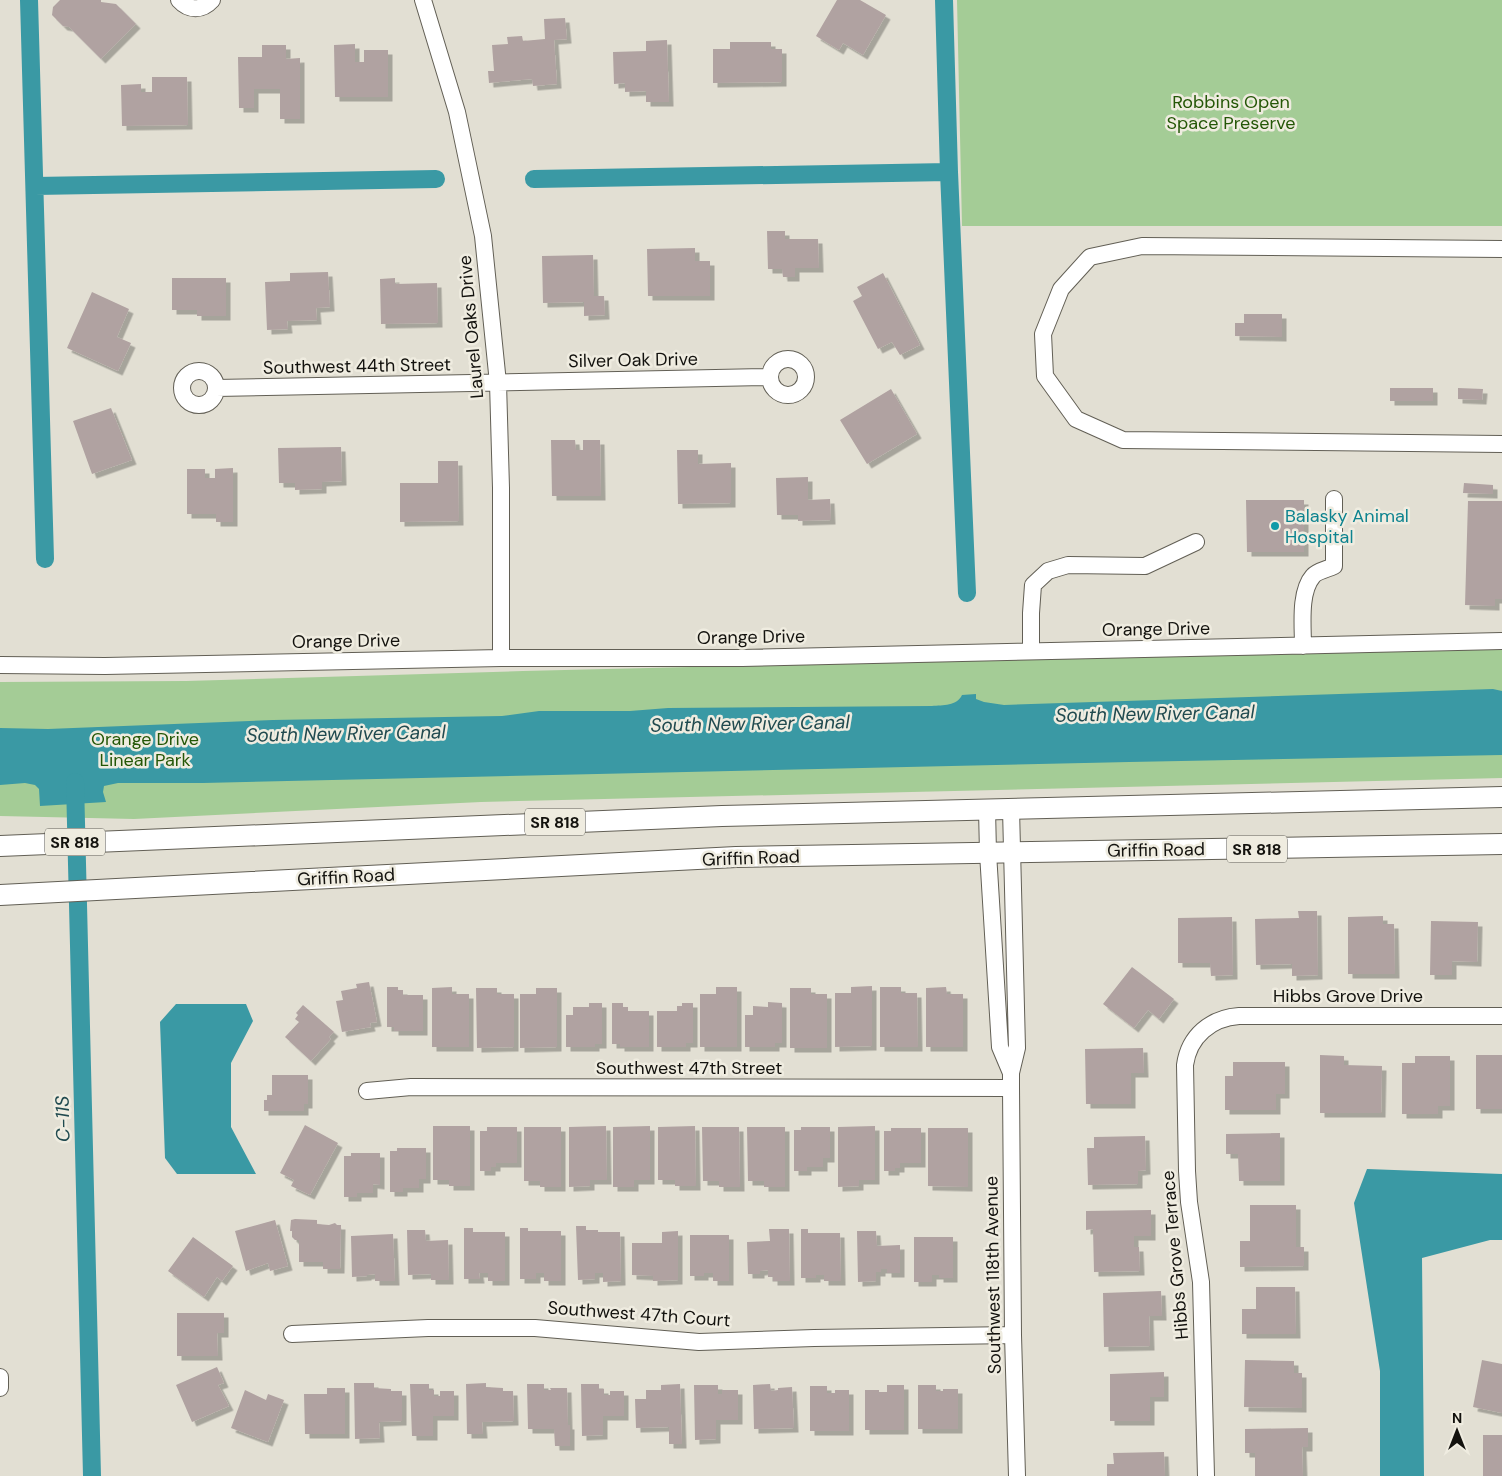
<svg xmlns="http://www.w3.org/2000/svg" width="1502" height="1476" viewBox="0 0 1502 1476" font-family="'DM Sans',sans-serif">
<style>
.green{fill:#a4cc96}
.water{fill:#3a99a4}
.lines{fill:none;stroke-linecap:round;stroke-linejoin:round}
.canal{stroke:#3a99a4;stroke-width:18}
.building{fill:#b0a2a1;filter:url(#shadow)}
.minor-casing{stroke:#625f55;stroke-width:18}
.major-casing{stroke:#625f55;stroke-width:22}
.minor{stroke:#fff;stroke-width:16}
.major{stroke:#fff;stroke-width:20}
.culture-dot{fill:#0f9aa8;stroke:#efece0;stroke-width:2}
.labels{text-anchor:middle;stroke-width:5;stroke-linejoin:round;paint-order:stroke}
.shield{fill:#efece0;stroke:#55534d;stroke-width:1}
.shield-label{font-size:16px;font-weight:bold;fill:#13120e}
.park-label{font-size:18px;fill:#245707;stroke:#efece0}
.street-label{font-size:18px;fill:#13120e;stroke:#efece0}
.culture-label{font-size:18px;fill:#0d838f;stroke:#efece0;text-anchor:start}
.water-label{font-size:19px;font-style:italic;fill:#204a4f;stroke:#efece0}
</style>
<defs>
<filter id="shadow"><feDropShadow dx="4.5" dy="4.5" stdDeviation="0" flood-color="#0004"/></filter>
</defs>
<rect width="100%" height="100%" fill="#e2dfd3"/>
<path class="green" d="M957,0H1502V226H962Z
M1502,648V778L481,802L134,819L0,816V682L186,681L523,671Z"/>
<path class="water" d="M1493,689L1502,691V755L1129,762L203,783H118L104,786L103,792L106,802L40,806L39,789L35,785L25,783L0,785V728L48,729L273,720L502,716L539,711H630L668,708L932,706C943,705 957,706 962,695L976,694V699L984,702L1004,705Z
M176,1004H246L253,1021L231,1063V1127L256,1174H177L165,1158L160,1022Z
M1367,1169L1502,1174V1240H1490L1422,1258L1424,1476H1380V1371L1354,1203Z"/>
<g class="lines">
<path class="canal" d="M29,0L45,559
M944,0L949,172
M534,179L949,172L967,593
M35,186L436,179
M75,782L92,1476"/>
</g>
<path class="building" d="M60,0H101V2L116,4L136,24L101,59L69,27L63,26L52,15L53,7Z
M837,0H860L886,15L863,55L843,43L839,50L816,36Z
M565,18L567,39L554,40L557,84L533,86L532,79L489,83L488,71H494L492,45L508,44L507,37L522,36L523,41L545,39L544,19Z
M667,40L669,102H646V91L625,92V83L614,84L613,52L646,51V41Z
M730,42H771V49H782V82L713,83V49H730Z
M355,44V62H364V50H388V97H335L334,45Z
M262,45H286V59L300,58V119H280V89H254V108H239L238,57H262Z
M152,77H187L188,125L122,126L121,85L141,84V92H152Z
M767,231H785V239H818L819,268H795V277H783L782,269H768Z
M695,248V261H710V296H648L647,249Z
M593,255L594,296H604L605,315L584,316V302L543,303L542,256Z
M328,272L330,307L316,308L317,320L287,321L288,329L267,330L265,282L290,281V273Z
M883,273L920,345L900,355L892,342L878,349L853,301L862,296L857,287Z
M172,278H226V316H197V310H172Z
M395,278V284L437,283L438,323L381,324L380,279Z
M92,292L129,309L117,337L131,343L118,371L67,348Z
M1244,314H1282V337L1235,336V323H1244Z
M1390,388H1433V401H1390Z
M1458,388L1483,389L1482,400L1458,399Z
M891,389L917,434L867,464L840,420Z
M111,408L132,460L92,474L73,421Z
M551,440H575L576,450H583V440H600L601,496H552Z
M341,447L342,481L322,482V489L295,490V483H279L278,448Z
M677,450H698V464L731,463V503L678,504Z
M438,461H458L459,521L400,522V483H438Z
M233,468V522H216V514H187V469H205V478H215V469Z
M808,477V500L830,499L831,520L798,521V515H777L776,478Z
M1464,483L1493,485V494L1463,493Z
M1246,500H1304V552H1247Z
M1468,501H1502V599H1495V606L1465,605Z
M1298,911H1317L1318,975L1292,976V964L1256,965L1255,919L1299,918Z
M1383,916V924H1394L1395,974H1348V917Z
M1232,917L1233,975L1211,976L1210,963H1178V918Z
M1431,921L1478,922L1477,962L1452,961V975H1430Z
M1132,967L1174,999L1159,1019L1148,1010L1134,1028L1103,1004Z
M369,982L377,1022L370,1023L371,1027L342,1032L336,1001L343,1000L341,991L357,988L356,984Z
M872,986V1046L835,1047V993H851V987Z
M387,987H398V990H403V995H423V1031H394V1027H387Z
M452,987V994H469V1047H432V988Z
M716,987H737V1047H700V994H716Z
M880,987H901V993H917L918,1047H880Z
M946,987L947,994H963V1047H926V988Z
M476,988H497V994H514V1047L477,1048Z
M536,988H557V1047L520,1048V994H536Z
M790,988H811V994H827V1048H790Z
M768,1002L782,1003V1043H775V1047H745V1015H753V1006L768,1007Z
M589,1003H602V1044H595V1047H566V1015H573V1007H589Z
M612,1003H623V1007H628V1011H649V1047H620V1044H612Z
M682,1003H693V1043H686V1047H657V1011H677V1006H682Z
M303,1005L334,1032L329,1037L331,1039L311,1061L285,1037L299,1022L295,1019L298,1015L296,1013Z
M1143,1048L1144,1073H1131V1104H1086L1085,1049Z
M1320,1055L1344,1056V1065L1382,1066L1381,1113H1320Z
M1476,1055H1502V1109H1476Z
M1415,1056H1450V1106H1438V1114H1402V1063H1415Z
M1233,1062H1285V1094H1276V1110H1225V1076H1233Z
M272,1075H308V1104H304V1111H264V1100H267V1095H272Z
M305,1125L338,1143L310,1195L291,1186L294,1180L280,1173Z
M433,1126H470V1186H449V1180H433Z
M606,1126L607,1180H590V1186L569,1187V1127Z
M650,1126V1180H634V1187H613V1127Z
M695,1126L696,1186H675V1180H658V1127Z
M875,1126V1180H859V1186L838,1187V1127Z
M487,1127H517V1163H496V1167H491V1171H480V1131H487Z
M524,1127H561V1187H540V1181H524Z
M702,1127H739L740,1187H719V1181H703Z
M747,1127H785V1187H764V1181H748Z
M801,1127H830V1158H823V1167H807V1171H794V1130H801Z
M891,1128H921V1163H900V1168H895V1171H884V1131H891Z
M928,1128H968V1187L928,1186Z
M1280,1133V1181H1239L1238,1154H1226V1134Z
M1145,1136L1146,1170L1138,1171V1184L1088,1185L1087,1148H1094V1137Z
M397,1148H426V1179H419V1188H403V1192H390V1151H397Z
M351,1153H380V1185L373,1184V1193H357V1197H344V1156H351Z
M1250,1205H1296V1247H1304V1266L1240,1267V1241H1250Z
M1151,1210V1236H1134V1247H1139L1140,1271L1094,1272L1093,1229L1086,1230V1211Z
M295,1219L317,1220V1224L329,1225L335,1223L337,1225H341L340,1269H323V1262H299V1240H295L292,1237V1231H290L291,1220Z
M275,1220L288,1266L270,1271L268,1263L246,1271L235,1231Z
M576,1226H586V1230H598V1232H620L621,1281L603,1282V1273H595V1279L578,1280Z
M464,1228H473V1232H505V1281H488V1273H479L480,1279H464Z
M520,1228H528V1231H561V1281H544V1273H536V1279H520Z
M769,1229H789L790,1281H773V1277H768V1270L760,1271V1274H748L747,1242L770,1241Z
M801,1229H808V1233H840L841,1281H824V1275H816V1278H801Z
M407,1230H425L426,1241L448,1240L449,1280H431V1274L408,1275Z
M678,1231V1280L653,1281V1276L632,1275V1243H662V1232Z
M857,1231H876L877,1246L900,1245V1273H887V1269H881V1272H876V1281L858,1282Z
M393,1234L395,1281H375V1274L367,1275V1276L352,1277L351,1236Z
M690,1235H729V1281H713V1273H704V1276H690Z
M193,1237L233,1266L222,1281L217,1277L204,1297L168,1271Z
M914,1237H953V1278H939V1275H932V1282H914Z
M1256,1287H1295L1296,1334H1242V1309H1256Z
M1161,1291L1162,1316H1149L1150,1346L1104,1347L1103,1293Z
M177,1313H224V1333H217L218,1356H177Z
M1245,1360L1294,1361V1373H1302V1408L1244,1407Z
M1482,1360L1502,1364V1413L1473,1407Z
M217,1367L224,1383L218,1385L229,1406L192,1422L176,1385Z
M1164,1372V1397H1150V1421H1110V1374Z
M354,1383H374V1388L391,1389V1391H402V1421L379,1422L380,1438L355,1439Z
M486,1383V1387L503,1388V1391H513L514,1421L482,1422L483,1434H467L466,1384Z
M410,1384H429V1390H434V1396H440V1391H454V1416H433V1436H412Z
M527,1384H544V1390H551L550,1388H567L568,1425H570V1446H555L554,1429H528Z
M581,1384H599V1389H604V1395H610V1391H624V1416H603V1435L582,1436Z
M680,1384L682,1444H669V1427L636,1428L635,1399H646V1390H661V1385Z
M770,1384L771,1391L778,1390V1388L792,1387L794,1428L754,1429L753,1385Z
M694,1385H718V1394H722V1390H738V1420H716V1439L695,1440Z
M887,1385H904V1430H865V1390H879V1392H887Z
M918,1385H936V1391H943V1389H958V1429H918Z
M810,1386H827V1393H835V1390H849V1431H810Z
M327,1388H345V1434H305L304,1394H327Z
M245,1390L266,1400L268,1394L284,1400L268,1442L231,1428Z
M1308,1428V1447H1302L1303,1476H1255V1453H1245V1429Z
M1483,1435H1502V1476H1483Z
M1164,1452L1165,1476H1107V1464H1114L1113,1453Z"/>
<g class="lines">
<defs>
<path id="minor" d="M179,0C189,11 202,11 212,0
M423,0L457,112L483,236L498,383L501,488V658
M1502,249L1142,246L1090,257L1061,289L1043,334L1045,376L1076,419L1123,440L1502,444
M770 377a18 18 0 1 1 36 0a18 18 0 1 1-36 0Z
M182 388a17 17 0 1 1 34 0a17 17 0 1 1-34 0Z
M216,388L770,377
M1303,646C1303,626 1299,592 1313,576C1317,571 1328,569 1334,566V499
M1031,651V613L1033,585L1048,571L1068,565L1145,566L1196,542
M0,665L105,666L501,658H742L1502,641
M987,809L988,853L1000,1047L1011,1073
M1011,809L1017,1048L1011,1073V1088L1013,1335L1017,1476
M367,1091L411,1087L1011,1088
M292,1334L428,1328H535L699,1342L814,1338L1013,1335
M0,1377V1388
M1206,1476L1201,1282L1189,1202L1187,1171L1185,1065C1189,1036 1211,1018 1239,1016H1502"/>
<path id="major" d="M0,846L722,816L1502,797
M0,895L736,857L1502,844"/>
</defs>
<use href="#minor" class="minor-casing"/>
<use href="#major" class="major-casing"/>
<use href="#minor" class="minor"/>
<use href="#major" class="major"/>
</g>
<circle class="culture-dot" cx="1275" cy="526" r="5"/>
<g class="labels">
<g class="shield">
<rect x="525" y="808.5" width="60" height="27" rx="4"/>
<rect x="45" y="828.5" width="60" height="27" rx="4"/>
<rect x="1227" y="835.5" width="60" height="27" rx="4"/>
</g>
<g class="shield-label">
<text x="555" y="828">SR 818</text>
<text x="75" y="848">SR 818</text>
<text x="1257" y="855">SR 818</text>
</g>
<g class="park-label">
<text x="1231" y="108">Robbins Open<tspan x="1231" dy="21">Space Preserve</tspan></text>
<text x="145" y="745">Orange Drive<tspan x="145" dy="21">Linear Park</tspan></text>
</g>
<g class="street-label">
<text transform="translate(471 327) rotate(-95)" y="6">Laurel Oaks Drive</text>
<text transform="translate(633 360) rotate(-1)" y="6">Silver Oak Drive</text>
<text transform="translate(357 366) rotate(-1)" y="6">Southwest 44th Street</text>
<text transform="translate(1156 629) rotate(-1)" y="6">Orange Drive</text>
<text transform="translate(751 637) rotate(-1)" y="6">Orange Drive</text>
<text transform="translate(346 641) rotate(-1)" y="6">Orange Drive</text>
<text transform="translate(1156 850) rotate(-1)" y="6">Griffin Road</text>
<text transform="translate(751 858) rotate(-2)" y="6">Griffin Road</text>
<text transform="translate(346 877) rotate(-3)" y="6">Griffin Road</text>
<text x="1348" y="1002">Hibbs Grove Drive</text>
<text x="689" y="1074">Southwest 47th Street</text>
<text transform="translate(1175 1255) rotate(-95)" y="6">Hibbs Grove Terrace</text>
<text transform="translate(993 1275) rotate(-91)" y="6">Southwest 118th Avenue</text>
<text transform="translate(639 1314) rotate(4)" y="6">Southwest 47th Court</text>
</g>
<g class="culture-label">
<text x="1285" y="522">Balasky Animal<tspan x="1285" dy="21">Hospital</tspan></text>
</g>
<g class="water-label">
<text transform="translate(1155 713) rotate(-1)" y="7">South New River Canal</text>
<text transform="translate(750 723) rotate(-1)" y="7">South New River Canal</text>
<text transform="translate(346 733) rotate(-1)" y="7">South New River Canal</text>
<text transform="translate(62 1119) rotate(-91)" y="7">C-11S</text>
</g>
</g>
<g transform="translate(1457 1431)" stroke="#efece0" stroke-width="4" paint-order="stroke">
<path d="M0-4L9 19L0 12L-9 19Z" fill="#13120e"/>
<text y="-8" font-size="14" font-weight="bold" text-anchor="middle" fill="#13120e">N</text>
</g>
</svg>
